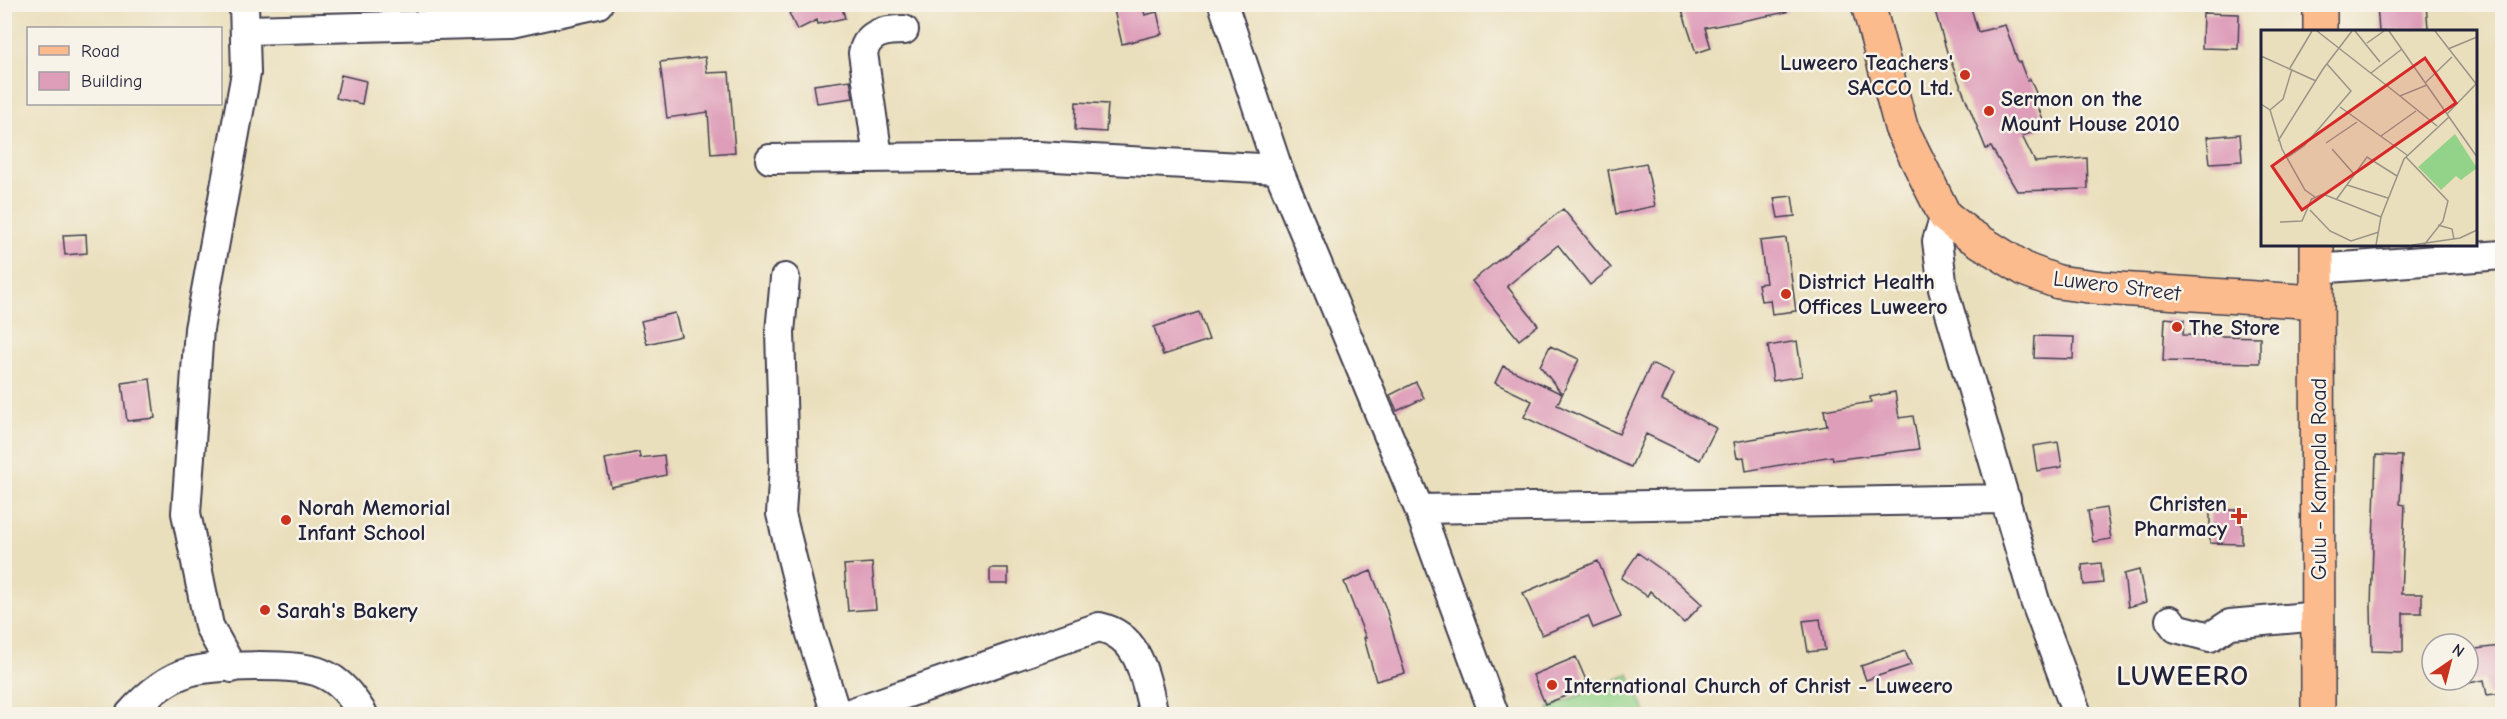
<svg xmlns="http://www.w3.org/2000/svg" width="2507" height="719" viewBox="0 0 2507 719" font-family="'Comic Neue',sans-serif">
<style>
.green{fill:#93d389;stroke:#5a7a62;stroke-width:1.5}
.building{fill:#de9db9}
.lines{fill:none;stroke-linecap:round;stroke-linejoin:round}
.minor-casing{stroke:#403e4e;stroke-width:32}
.major-casing{stroke:#403e4e;stroke-width:36}
.minor{stroke:#fff;stroke-width:28}
.major{stroke:#fbbb8d;stroke-width:33}
.poi-dot{fill:#c8321e;stroke:#f7f3e8;stroke-width:2}
.labels{text-anchor:middle;stroke-width:5;stroke-linejoin:round;paint-order:stroke}
.poi-label{font-size:22px;font-weight:bold;fill:#22223b;stroke:#f7f3e8;text-anchor:start}
.street-label{font-size:22px;fill:#22223b;stroke:#f7f3e8}
.district-label{font-size:28px;font-weight:bold;letter-spacing:1.5px;fill:#22223b;stroke:#f7f3e8}
.inset-road{fill:none;stroke:#9a9388;stroke-width:1.5}
.view{fill:#d62828;fill-opacity:0.15;stroke:#d62828;stroke-width:3}
.inset-edge{fill:none;stroke:#22223b;stroke-width:3}
</style>
<rect width="100%" height="100%" fill="#f7f3e8"/>
<filter id="ink" filterUnits="userSpaceOnUse"><feTurbulence type="fractalNoise" baseFrequency=".0167" numOctaves="2"/><feDisplacementMap in="SourceGraphic" scale="12" xChannelSelector="R" yChannelSelector="G"/><feConvolveMatrix kernelMatrix="1 2 1 2 8 2 1 2 1" color-interpolation-filters="sRGB"/></filter>
<filter id="wash" filterUnits="userSpaceOnUse"><feTurbulence type="fractalNoise" baseFrequency=".008" numOctaves="4" result="noise"/><feDisplacementMap in="SourceGraphic" scale="24" xChannelSelector="R" yChannelSelector="G"/><feGaussianBlur stdDeviation="1.35" result="paint"/><feColorMatrix in="noise" values="0 0 0 0 0 0 0 0 0 0 0 0 0 0 0 0 0 1.4 0 .05"/><feComposite in="paint" operator="in"/></filter>
<g filter="url(#wash)">
<rect width="100%" height="100%" fill="#eadfbc"/>
<path class="green" d="M1629,674L1646,714H1552L1549,708Z"/>
<g id="blocks">
<path class="building" d="M812,4H849L842,8L845,18L818,24L817,20L797,30L789,13Z
M1142,4L1145,15L1157,12L1162,34L1122,44L1114,10Z
M1680,4H1786L1787,12L1705,28L1711,48L1696,53Z
M1933,4H1970L1978,32L2005,25L2018,62H2020L2027,80L2030,79L2036,93L2033,94L2046,127L2022,136L2035,162L2087,158L2088,189L2017,191L1991,147L1986,149L1947,52Z
M2377,4H2426L2428,28L2379,32Z
M2203,13L2239,14L2238,49L2202,48Z
M705,57L707,73L729,72L735,152L711,154L708,112L667,118L660,62Z
M341,75L366,81L362,104L336,98Z
M850,80L853,98L817,103L814,85Z
M1076,102L1108,104L1106,132L1075,130Z
M2240,134L2242,161L2210,163L2207,137Z
M1646,163L1655,206L1616,214L1608,170Z
M1792,196L1795,216L1778,218L1774,198Z
M1563,209L1611,268L1590,285L1558,245L1507,286L1538,325L1519,340L1472,281Z
M86,234L87,253L65,255L63,235Z
M1786,238L1796,311L1772,314L1770,300L1761,301L1758,284L1766,283L1760,241Z
M1199,312L1209,340L1163,355L1154,327Z
M675,313L681,336L647,344L641,321Z
M2165,318L2184,320L2183,335L2260,337V363L2163,361Z
M2035,336L2074,337L2073,359L2034,358Z
M1797,341L1802,376L1773,381L1768,346Z
M1550,346L1579,359L1557,405L1619,434L1651,364L1674,374L1662,400L1716,428L1700,460L1646,434L1631,467L1524,417L1532,401L1495,383L1503,366L1562,394L1540,366Z
M150,379L155,418L127,421L122,383Z
M1416,382L1424,398L1397,411L1390,395Z
M1895,392L1899,418L1913,416L1919,449L1833,460L1832,456L1746,471L1744,457L1737,458L1734,442L1827,426L1824,410L1871,402L1870,397Z
M2058,442L2062,467L2037,471L2033,446Z
M639,452L640,458L664,455L666,475L611,487L605,459Z
M2376,455L2402,456L2400,504L2405,505L2401,594H2422V613H2403V652L2372,651L2371,607Z
M2106,508L2111,539L2093,542L2088,511Z
M2210,510H2242V544L2210,543Z
M1638,553L1672,577L1702,604L1684,623L1650,591L1647,596L1621,578Z
M1598,561L1621,617L1593,628L1588,616L1542,635L1523,593Z
M872,563L876,609L848,611L844,565Z
M2101,563L2103,583L2084,585L2082,565Z
M990,568H1008V584H990Z
M2139,570L2146,602L2128,607L2124,574Z
M1371,571L1386,609L1405,673L1376,681L1364,638H1366L1344,582Z
M1820,619L1825,650L1808,652L1803,621Z
M2500,646L2502,693L2487,695L2484,680L2468,683V650Z
M1905,651L1911,665L1866,680L1861,666Z
M1576,657L1589,687L1545,704L1533,675Z"/>
</g>
</g>
<g filter="url(#ink)">
<use href="#blocks" fill-opacity="0" stroke="#403e4e" stroke-width="1.5"/>
<g class="lines">
<defs>
<path id="minor" d="M1223,4L1278,169L1419,509L1494,714
M246,30L511,23L598,4
M878,157L863,53C868,32 885,30 904,30
M770,159L1037,156L1278,169
M1945,216L1937,241L1943,289L2035,601L2077,714
M2316,269L2502,255
M785,278L780,332L784,466L781,514L810,631L836,714
M1419,509L2006,499
M2170,620L2176,628L2210,637L2230,624L2319,616
M232,668L209,626L186,513L199,329L246,73L244,4
M130,714C146,696 165,679 189,672C214,665 297,663 321,673C341,681 352,697 363,714
M847,714L1099,627C1141,636 1145,679 1154,714"/>
<path id="major" d="M1868,4L1901,127L1945,216L1968,234L2026,270L2058,282L2103,288L2316,302
M2320,32V4
M2317,244L2318,714"/>
</defs>
<use href="#minor" class="minor-casing"/>
<use href="#major" class="major-casing"/>
<use href="#minor" class="minor"/>
<use href="#major" class="major"/>
</g>
</g>
<g class="poi-dot">
<circle cx="1965" cy="75" r="6"/>
<circle cx="1989" cy="111" r="6"/>
<circle cx="1786" cy="294" r="6"/>
<circle cx="2177" cy="327" r="6"/>
<path d="M2236 507h6v6h6v6h-6v6h-6v-6h-6v-6h6z"/>
<circle cx="286" cy="520" r="6"/>
<circle cx="265" cy="610" r="6"/>
<circle cx="1552" cy="685" r="6"/>
</g>
<g class="labels">
<g class="poi-label">
<text x="1953" y="70" text-anchor="end">Luweero Teachers'<tspan x="1953" dy="25">SACCO Ltd.</tspan></text>
<text x="2001" y="106">Sermon on the<tspan x="2001" dy="25">Mount House 2010</tspan></text>
<text x="1798" y="289">District Health<tspan x="1798" dy="25">Offices Luweero</tspan></text>
<text x="2189" y="335">The Store</text>
<text x="2227" y="511" text-anchor="end">Christen<tspan x="2227" dy="25">Pharmacy</tspan></text>
<text x="298" y="515">Norah Memorial<tspan x="298" dy="25">Infant School</tspan></text>
<text x="277" y="618">Sarah's Bakery</text>
<text x="1564" y="693">International Church of Christ - Luweero</text>
</g>
<g class="street-label">
<text transform="translate(2117 285) rotate(7)" y="8">Luwero Street</text>
<text transform="translate(2318 479) rotate(-90)" y="8">Gulu - Kampala Road</text>
</g>
<g class="district-label">
<text x="2183" y="685">LUWEERO</text>
</g>
</g>
<g transform="translate(2261 30)">
<rect width="216" height="216" fill="#eadfbc"/>
<path d="M194,104L216,138L200,150L195,146L180,160L157,137Z" fill="#93d389"/>
<path class="inset-road" d="M56,1L139,66L166,55M94,1L119,32M128,1L216,127M174,1L216,55M106,13L123,1M187,19L216,7M0,26L55,51M29,38L51,1M110,43L141,19M164,53L191,27M139,66L176,96M0,74L9,80L21,119L44,160L54,167M79,77L146,125M9,80L22,69L31,39M186,84L215,54M120,106L155,81M17,111L62,39L91,1M65,113L96,92M71,119L93,144M27,127L43,116L90,61L66,34M145,127L187,171L182,191L163,215M86,155L127,168M51,169L62,164L120,187M75,170L106,127L136,146M49,180L69,201L90,211L118,202M19,192L41,191L51,168M177,195L191,199L193,209M115,215L120,187L143,129L188,87M151,215L199,208L216,200"/>
<path class="view" d="M164,28L195,73L41,180L11,136Z"/>
<rect width="216" height="216" class="inset-edge"/>
</g>
<rect width="2507" height="719" fill="none" stroke="#f7f3e8" stroke-width="24"/>
<rect x="27" y="27" width="195" height="78" fill="#f7f3e8" stroke="#a29fa3" stroke-width="1.5"/>
<rect x="39" y="46" width="30" height="9" fill="#fbbb8d" stroke="#a29fa3" stroke-width="1.5"/>
<text x="81" y="57" font-size="18" fill="#22223b">Road</text>
<rect x="39" y="72" width="30" height="18" fill="#de9db9" stroke="#a29fa3" stroke-width="1.5"/>
<text x="81" y="87" font-size="18" fill="#22223b">Building</text>
<g transform="translate(2450 662) rotate(35)"><circle r="28" fill="#f7f3e8" stroke="#a29fa3" stroke-width="1.5"/>
<path d="M0-4.5L10 22L0 15L-10 22Z" fill="#c8321e"/>
<text y="-9" font-size="16" font-weight="bold" text-anchor="middle" fill="#22223b">N</text>
</g>
</svg>
